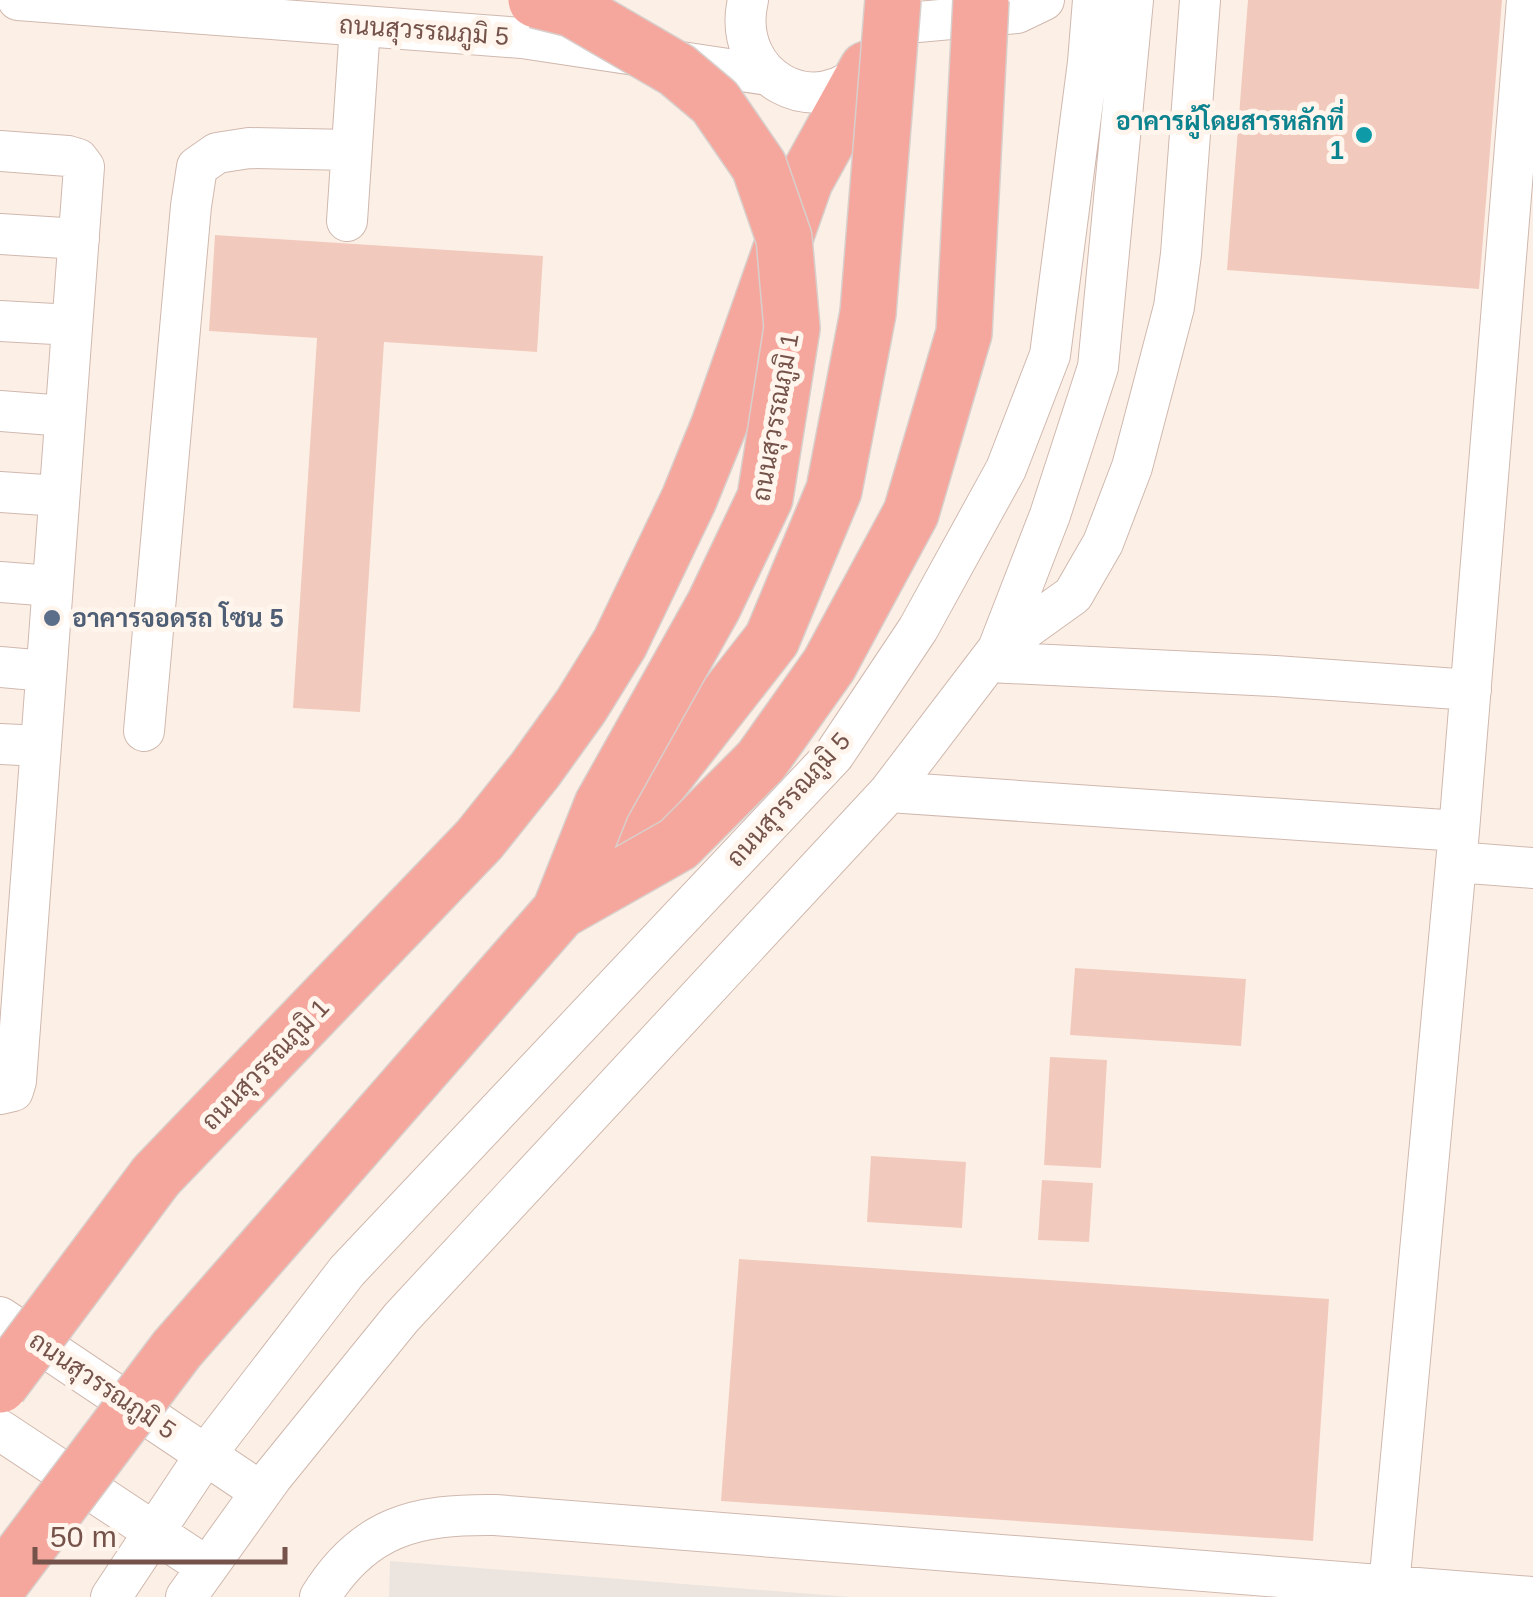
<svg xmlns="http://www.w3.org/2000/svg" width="1533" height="1597" viewBox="0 0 1533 1597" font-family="Arial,Sarabun,sans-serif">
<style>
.industrial{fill:#ece4df}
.building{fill:#f2cabd}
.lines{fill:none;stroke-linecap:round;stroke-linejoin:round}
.minor-casing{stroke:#d0b8ae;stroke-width:42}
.highway-casing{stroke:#d8cfcc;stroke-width:58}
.minor{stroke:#fff;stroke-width:40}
.highway{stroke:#f6a79d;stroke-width:55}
.highway-bridge-casing{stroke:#d8cfcc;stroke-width:58;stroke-linecap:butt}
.highway-bridge{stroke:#f6a79d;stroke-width:55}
.culture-dot{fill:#0f9aa8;stroke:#fff5ec;stroke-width:4}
.service-dot{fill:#5c6f8a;stroke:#fff5ec;stroke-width:4}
.labels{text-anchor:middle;stroke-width:10;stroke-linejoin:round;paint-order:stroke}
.street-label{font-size:25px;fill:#75534a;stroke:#fff5ec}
.culture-label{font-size:25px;font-weight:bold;fill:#0d838f;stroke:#fff5ec;text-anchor:end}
.service-label{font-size:25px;font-weight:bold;fill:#4e5e75;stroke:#fff5ec;text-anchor:start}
</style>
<rect width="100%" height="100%" fill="#fcf0e6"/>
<path class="industrial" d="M390,1561L850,1597H389Z"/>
<path class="building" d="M1248,0H1502L1479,289L1227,270Z
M215,235L543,256L537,352L384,342L360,712L293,708L317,338L209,331Z
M1075,968L1246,979L1241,1046L1070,1035Z
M1050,1057L1107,1060L1101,1168L1044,1165Z
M871,1156L966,1162L962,1228L867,1222Z
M1042,1180L1093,1183L1089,1242L1038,1240Z
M739,1259L1329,1299L1313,1541L721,1501Z"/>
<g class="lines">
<defs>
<path id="minor" d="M18,0L522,38L768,75
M748,0C730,77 815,125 869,66
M885,25L1017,13L1044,0
M0,151L68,156L78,159L84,167L16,1081L13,1091L0,1094
M347,221L360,26
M0,234L79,239
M0,321L72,325
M0,411L65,416
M0,492L59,496
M0,582L52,586
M999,648L1073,595L1103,543L1132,467L1174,307L1181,254L1200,0
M989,662L1275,676L1471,690
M0,667L46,671
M144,731L191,206L197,167L217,153L249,148L351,150
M0,744L41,746
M889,792L1459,831
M1456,862L1533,868
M0,1317L261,1492
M0,1430L207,1567
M1389,1586L1459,831L1527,0
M111,1597L206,1454L347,1271L834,755L918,629L1006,469L1050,355L1088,62L1093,0
M186,1597L272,1477L401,1318L889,792L998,649L1050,515L1098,367L1133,0
M320,1597C364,1526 416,1514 495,1515L1533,1597"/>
<path id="highway" d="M575,891L772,639L834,490L868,313
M156,1176L479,840L535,770L581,706L620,643L689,499L719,425L805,181L867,69"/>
</defs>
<use href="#minor" class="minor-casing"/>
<use href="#highway" class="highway-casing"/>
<use href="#minor" class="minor"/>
<use href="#highway" class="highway"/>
<defs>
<path id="highway-bridge" d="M868,313L893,0
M560,911L678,844L761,761L829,665L911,513L964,333L981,0
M0,1385L156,1176
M0,1584L177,1349L560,911L602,805L714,605L765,498L792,328L784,238L759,166L715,102L677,70L572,9L536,0"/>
</defs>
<use href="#highway-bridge" class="highway-bridge-casing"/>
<use href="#highway-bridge" class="highway-bridge"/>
</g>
<circle class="culture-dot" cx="1364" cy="135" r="10"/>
<circle class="service-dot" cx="52" cy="618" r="10"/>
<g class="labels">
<g class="street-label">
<text transform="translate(424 30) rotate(4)" y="9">ถนนสุวรรณภูมิ 5</text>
<text transform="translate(775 417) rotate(-80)" y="9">ถนนสุวรรณภูมิ 1</text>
<text transform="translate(788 799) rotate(-48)" y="9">ถนนสุวรรณภูมิ 5</text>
<text transform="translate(265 1064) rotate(-46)" y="9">ถนนสุวรรณภูมิ 1</text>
<text transform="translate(103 1385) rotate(34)" y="9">ถนนสุวรรณภูมิ 5</text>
</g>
<g class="culture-label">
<text x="1344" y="130">อาคารผู้โดยสารหลักที่<tspan x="1344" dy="29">1</tspan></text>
</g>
<g class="service-label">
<text x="72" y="627">อาคารจอดรถ โซน 5</text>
</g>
</g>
<path d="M35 1547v15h250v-15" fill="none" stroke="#75534a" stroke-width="5"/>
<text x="50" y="1547" font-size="30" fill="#75534a" stroke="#fff5ec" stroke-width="8" paint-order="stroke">50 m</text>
</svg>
